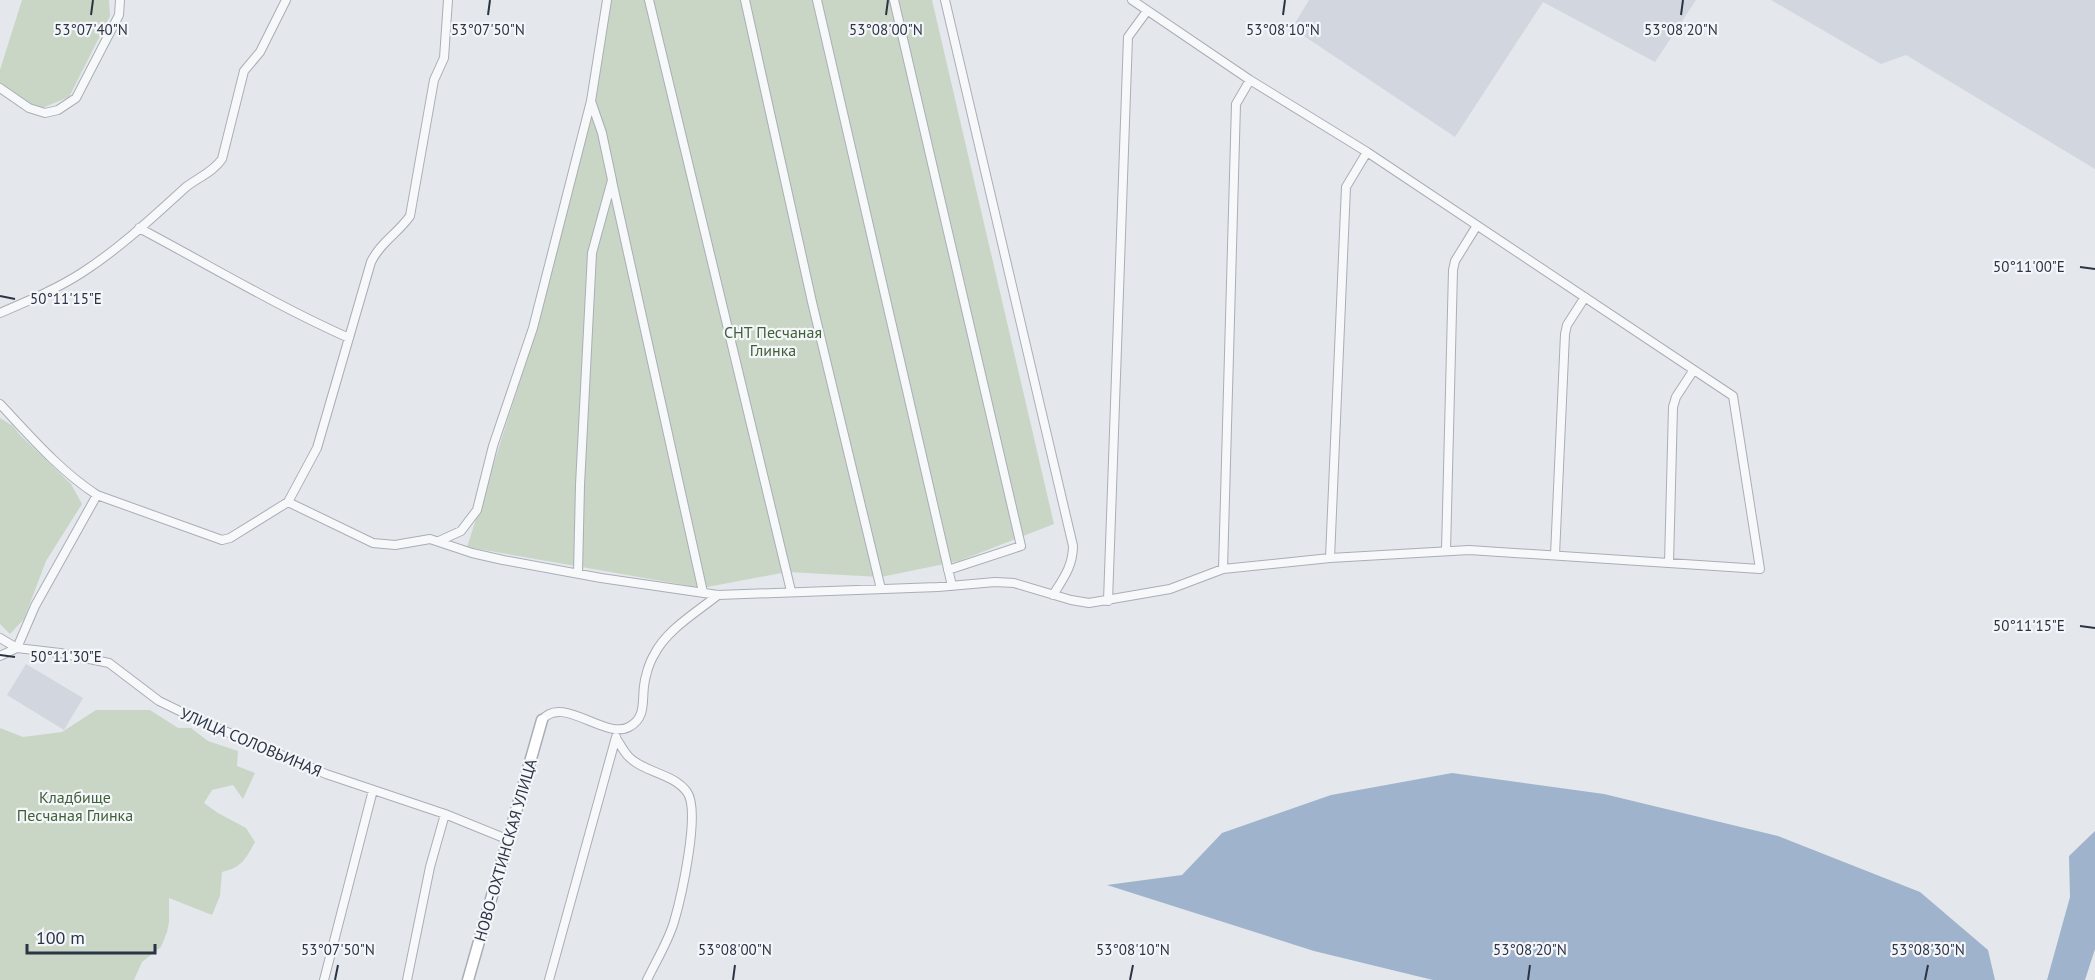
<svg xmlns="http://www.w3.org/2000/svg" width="2095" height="980" viewBox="0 0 2095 980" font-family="'PT Sans',sans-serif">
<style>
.built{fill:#d2d6de}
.green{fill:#c9d6c5}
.water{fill:#9fb4cc}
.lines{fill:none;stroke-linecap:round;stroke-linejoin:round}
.street-casing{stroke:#a9aeb7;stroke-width:10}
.secondary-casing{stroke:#a9aeb7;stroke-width:13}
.street{stroke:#f7f8fa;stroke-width:8}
.secondary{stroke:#fff;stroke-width:10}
.ticks{fill:none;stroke:#2b3445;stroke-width:2}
.labels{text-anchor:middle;stroke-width:4.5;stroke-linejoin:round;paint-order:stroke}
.park-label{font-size:16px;fill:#3f6138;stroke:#f4f6f9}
.street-label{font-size:16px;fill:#2b3445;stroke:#f4f6f9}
.ticks-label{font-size:15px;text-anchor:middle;fill:#2b3445;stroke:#f4f6f9;stroke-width:4.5;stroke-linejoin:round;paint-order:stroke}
</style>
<rect width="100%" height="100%" fill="#e4e7ec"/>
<path class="built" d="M1309,0H1696L1655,62L1543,2L1455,137L1292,28Z
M1771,0H2095V169L1906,55L1881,64Z
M26,664L83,698L64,730L7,695Z"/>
<path class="green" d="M22,0H109L110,16L69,97L37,110L0,84V70Z
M609,0H932L1054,524L959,561L881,577L787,572L702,588L467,547L537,328L594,99Z
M0,418L13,426L19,434L71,484L82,504L46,561L24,619L10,634L0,624Z
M96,710H150L178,728H191L208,741L238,751L237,766L255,773L243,799L233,785L212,790L204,803L218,813L246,828L255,842C245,860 242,867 222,872L220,896L212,915L169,898V922L167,932L161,947L142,962L134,980H0V728L23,737L62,732Z"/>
<path class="water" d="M1452,773L1604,794L1778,836L1920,892L1988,950L1995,980H1433L1314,951L1107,885L1182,875L1222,833L1331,795Z
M2095,831V949L2085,980H2047L2070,897L2069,856Z"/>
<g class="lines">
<defs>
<path id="street" d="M649,0L791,591
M745,0L812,302L881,589
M817,0L952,586
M894,0L1021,546L948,570
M945,0L1073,546C1073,566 1063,579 1053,595
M0,88L29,108L45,113L58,110L76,98L119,15L120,0
M612,181L703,592
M139,228C209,265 277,306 349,338
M0,313C28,301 57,289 83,272C120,248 153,217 186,187C199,177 213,172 222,159L244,71L260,52L286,0
M0,404C30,436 60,471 97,495L222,540L230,538L288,502L317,448L371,262C380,243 398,233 410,216L434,80L444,58L448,0
M288,502L373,543L395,545L430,539L472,553L503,560L601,578L718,595L938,587L995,582L1014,583L1071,600L1089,603L1170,589L1223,569L1330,558L1469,550L1760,569L1733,396L1367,152L1250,80L1132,0
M439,541L461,531L477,510L493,446L533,328L591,101
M1446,551L1453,270L1455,261L1476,227
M1555,555L1565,334L1567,325L1585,297
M1330,558L1346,187L1367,152
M1669,563L1673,407L1676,397L1693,371
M1223,569L1236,104L1250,80
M578,573L580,485L592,253L612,180L602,133L591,101L607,0
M1108,601L1128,37L1147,11
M0,638L17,648
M17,648L35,606L97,495
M0,656L17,648L60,653L109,663L159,701L194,718L326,774L445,814L509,840
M542,720C562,694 605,740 629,727C646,718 642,702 644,686C645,677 649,663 654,655C666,630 697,612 718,595
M616,738C620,744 624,752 629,757C645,773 673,773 687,792C701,811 681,898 674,922C668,942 656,961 647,980
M324,980L373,790
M407,980L430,867L445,814
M549,980L616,737"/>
<path id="secondary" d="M468,980L542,720"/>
</defs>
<use href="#street" class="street-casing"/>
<use href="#secondary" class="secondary-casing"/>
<use href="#street" class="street"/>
<use href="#secondary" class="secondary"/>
</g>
<path class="ticks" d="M91,15L93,0M488,15L490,0M886,15L888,0M1283,15L1285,0M1681,15L1683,0M2080,267L2095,269M0,296L15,299M2080,626L2095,628M0,655L15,657M335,980L338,965M733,980L735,965M1130,980L1133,965M1528,980L1530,965M1925,980L1928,965"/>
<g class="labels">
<g class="park-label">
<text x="773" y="338">СНТ Песчаная<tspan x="773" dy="18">Глинка</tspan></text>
<text x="75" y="803">Кладбище<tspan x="75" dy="18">Песчаная Глинка</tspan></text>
</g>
<g class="street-label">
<text transform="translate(251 742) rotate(23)" y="6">УЛИЦА СОЛОВЬИНАЯ</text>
<text transform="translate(505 850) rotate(-74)" y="6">НОВО-ОХТИНСКАЯ УЛИЦА</text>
</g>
</g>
<g class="ticks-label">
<text x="488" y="35">53°07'50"N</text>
<text x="886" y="35">53°08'00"N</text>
<text x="1283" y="35">53°08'10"N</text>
<text x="1681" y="35">53°08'20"N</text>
<text x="91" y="35">53°07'40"N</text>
<text x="2029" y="272">50°11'00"E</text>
<text x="66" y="304">50°11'15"E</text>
<text x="2029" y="631">50°11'15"E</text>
<text x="66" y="662">50°11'30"E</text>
<text x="338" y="955">53°07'50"N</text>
<text x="735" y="955">53°08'00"N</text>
<text x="1133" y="955">53°08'10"N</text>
<text x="1530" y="955">53°08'20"N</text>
<text x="1928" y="955">53°08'30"N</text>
</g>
<path d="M27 944v9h128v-9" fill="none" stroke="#2b3445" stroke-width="3"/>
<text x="36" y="944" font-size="18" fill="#2b3445" stroke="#f4f6f9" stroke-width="4.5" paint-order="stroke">100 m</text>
</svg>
